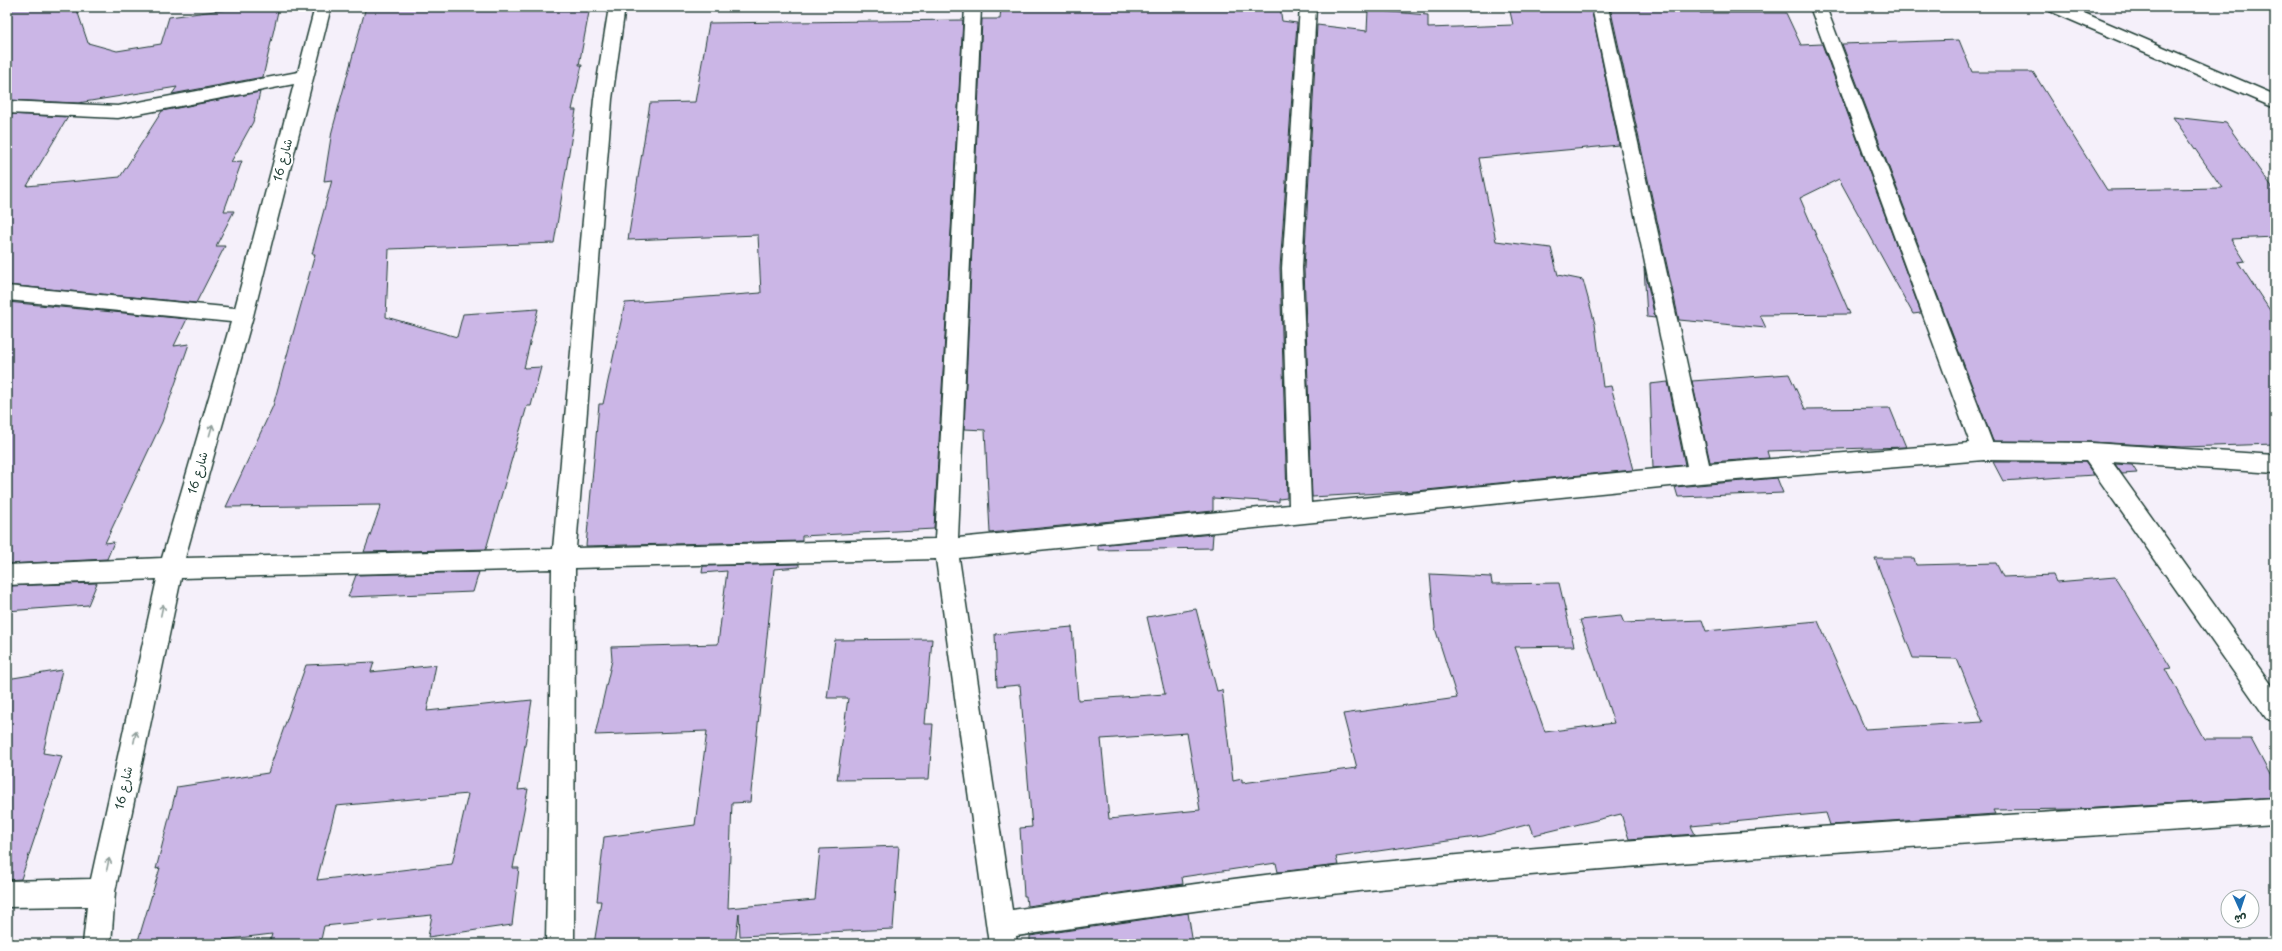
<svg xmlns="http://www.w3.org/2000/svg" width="2282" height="951" viewBox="0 0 2282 951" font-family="'Playpen Sans','Playpen Sans Arabic',sans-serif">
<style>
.building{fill:#cbb6e6;stroke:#1f3d34;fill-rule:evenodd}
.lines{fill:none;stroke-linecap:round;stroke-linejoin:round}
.lane-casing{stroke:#1f3d34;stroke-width:3}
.street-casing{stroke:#1f3d34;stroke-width:3}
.lane{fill:#fff;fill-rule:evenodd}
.street{fill:#fff;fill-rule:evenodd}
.oneway{stroke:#8f9e9a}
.labels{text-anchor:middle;stroke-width:4;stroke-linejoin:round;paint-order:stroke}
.street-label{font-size:12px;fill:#1f3d34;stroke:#fff}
</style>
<rect width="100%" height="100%" fill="#f5f0fa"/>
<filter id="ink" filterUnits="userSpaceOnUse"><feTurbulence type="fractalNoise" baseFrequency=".025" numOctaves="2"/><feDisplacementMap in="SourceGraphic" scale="8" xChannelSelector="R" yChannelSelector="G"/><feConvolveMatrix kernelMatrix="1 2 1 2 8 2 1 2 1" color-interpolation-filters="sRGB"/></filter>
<g filter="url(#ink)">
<path class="building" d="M7,7H76L88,43L117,51L161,44L169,17L245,7H279L263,77L172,94L177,87L78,103L7,100Z
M366,7H590L579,65H582L572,110H576L554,243L389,249L386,317L457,337L463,314L538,309L524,368L541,367L531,406H527L486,549L364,552L381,505L226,507L273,406L315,254H312L332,180L324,181L332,131Z
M1001,7H1280L1282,21L1297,23L1280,268L1287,498L1279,499V502L1213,498V511L990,533L985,430L964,429L982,19H1000Z
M1509,7H1591L1619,145L1479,158L1496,241L1551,248L1558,275L1583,280L1595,324L1603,387L1611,386L1633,470L1416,491L1312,497L1304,268L1317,25L1367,31L1368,10L1428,15V28L1513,25Z
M1610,7H1698L1700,13H1786L1801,45L1822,44L1921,313L1913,314L1839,179L1800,198L1850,314L1760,315L1766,328L1679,320Z
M963,20L934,529L802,536V541L586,546L599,404H603L625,303L761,293L758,235L628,240L650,103L695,102L709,23Z
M1959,40L1972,72H2033L2107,190L2222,188L2173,117L2226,123L2275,192V237L2231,239L2245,261L2238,262L2275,318V444L2182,447L2092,442L1993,441L1842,44Z
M260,92L253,122L231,162L242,161L224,211H234L216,246H225L196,303L7,285V114L68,117L27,186L120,177L162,111Z
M1644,267L1655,318L1647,317Z
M7,302L187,319L174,346L189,344L162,422L105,543L114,542L107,559L7,564Z
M1789,374L1805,409L1890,408L1906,447L1767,451L1769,458L1710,462L1692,381Z
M1668,382L1685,465L1653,468L1650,384Z
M1993,462H2085L2094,475L2003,481Z
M2115,464L2132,465L2137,473L2122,474Z
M1777,478L1783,493L1678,497L1675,487Z
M1213,534L1212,548L1098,550V545Z
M1875,558H1914L1916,565L1996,563L2003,577L2053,575L2056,582L2115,577L2171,668L2165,669L2204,739H2251L2275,784V797L2081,809L1993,810L1995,814L1830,825L1826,813L1691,826L1695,834L1629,839L1621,814L1534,835L1530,824L1483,836L1336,857L1338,865L1278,872L1276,863L1182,877L1183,884L1027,906L1026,896H1024L1020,828L1032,827L1020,685L997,687L995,634L1072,627L1078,700L1165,694L1147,617L1196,609L1217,691L1222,690L1233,781L1242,779V783L1357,768L1343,714L1457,698L1435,628L1430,574L1491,577L1492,584L1559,583L1574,646L1515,647L1545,732L1614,723L1580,620L1621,616L1624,623L1702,620L1706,631L1818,621L1865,729L1983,722L1957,659L1913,658ZM1187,733L1200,810L1109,819L1101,739Z
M799,564V567L774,569L750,802L732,803L728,908L815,900L820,849L899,846L893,929L740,936L739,913L735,944H594L601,901H597L604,837L695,825L707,731L595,735L612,660L611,647L718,644L727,571L702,573L703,566Z
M479,572L473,592L348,597L356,575Z
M97,583L88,605L7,611V586Z
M932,639L925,724H933L929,779L837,780L848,698H827L835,640Z
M374,662L371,672L436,665L427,711L532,700L518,790L528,789L513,868H519L512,925L428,937L432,915L324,926L320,944H269L272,934L189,944H137L160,868L156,869L177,787L268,773L306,665ZM468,794L452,864L317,880L336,806Z
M62,670L43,753L62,756L21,879L7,880V679Z
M1188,913L1193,944H1030V936Z"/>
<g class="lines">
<defs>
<path id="lane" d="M2048,7H2070L2275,95V108L2050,11Z"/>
<path id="street" d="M315,7H331L253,316L185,558L553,549L594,99L609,7H625L612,99L576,548L935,539L965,7H981L958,538L1289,505L1282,268L1300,7H1316L1302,268L1311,503L1687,466L1592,7H1608L1709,464L1970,443L1810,7H1826L1992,442L2092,443L2275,455V473L2112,462L2275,690V722L2266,718L2086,461L1984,460L1700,483L959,558L1012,910C1142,891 1272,872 1404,860C1694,832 1984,817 2275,798V824C1983,843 1691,858 1400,887C1271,899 1144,918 1016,936L1017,944H989L936,559L575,568L574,944H546L552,569L181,578L115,892L111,944H83L87,906L7,907V881L91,879L157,579L7,585V565L162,558L231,322L7,300V286L235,308L294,84L118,118L7,113V101L118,106L298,72Z"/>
</defs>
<use href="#lane" class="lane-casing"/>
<use href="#street" class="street-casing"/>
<use href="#lane" class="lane"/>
<use href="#street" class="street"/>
</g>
<defs><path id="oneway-shaft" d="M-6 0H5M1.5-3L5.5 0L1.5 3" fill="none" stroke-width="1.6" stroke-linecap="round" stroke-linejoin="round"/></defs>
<g class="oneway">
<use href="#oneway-shaft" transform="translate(211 430) rotate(-74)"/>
<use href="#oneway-shaft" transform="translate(162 610) rotate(-78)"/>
<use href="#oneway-shaft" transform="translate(135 737) rotate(-78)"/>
<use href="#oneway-shaft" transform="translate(108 864) rotate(-78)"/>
</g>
</g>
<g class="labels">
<g class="street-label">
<text transform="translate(283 160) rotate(-75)" y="4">شارع 16</text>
<text transform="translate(198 473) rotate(-74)" y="4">شارع 16</text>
<text transform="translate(124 788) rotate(-78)" y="4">شارع 16</text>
</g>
</g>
<rect width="2282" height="951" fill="none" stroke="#fff" stroke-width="24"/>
<rect x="12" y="12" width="2258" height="927" fill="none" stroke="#1f3d34" stroke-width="1.5" filter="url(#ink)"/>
<g transform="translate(2240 909) rotate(177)"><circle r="19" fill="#ffffff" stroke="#a5b1ae"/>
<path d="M0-3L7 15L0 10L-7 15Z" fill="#1f6fb2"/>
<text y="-6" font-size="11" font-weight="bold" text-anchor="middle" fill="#1f3d34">ش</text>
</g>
</svg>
